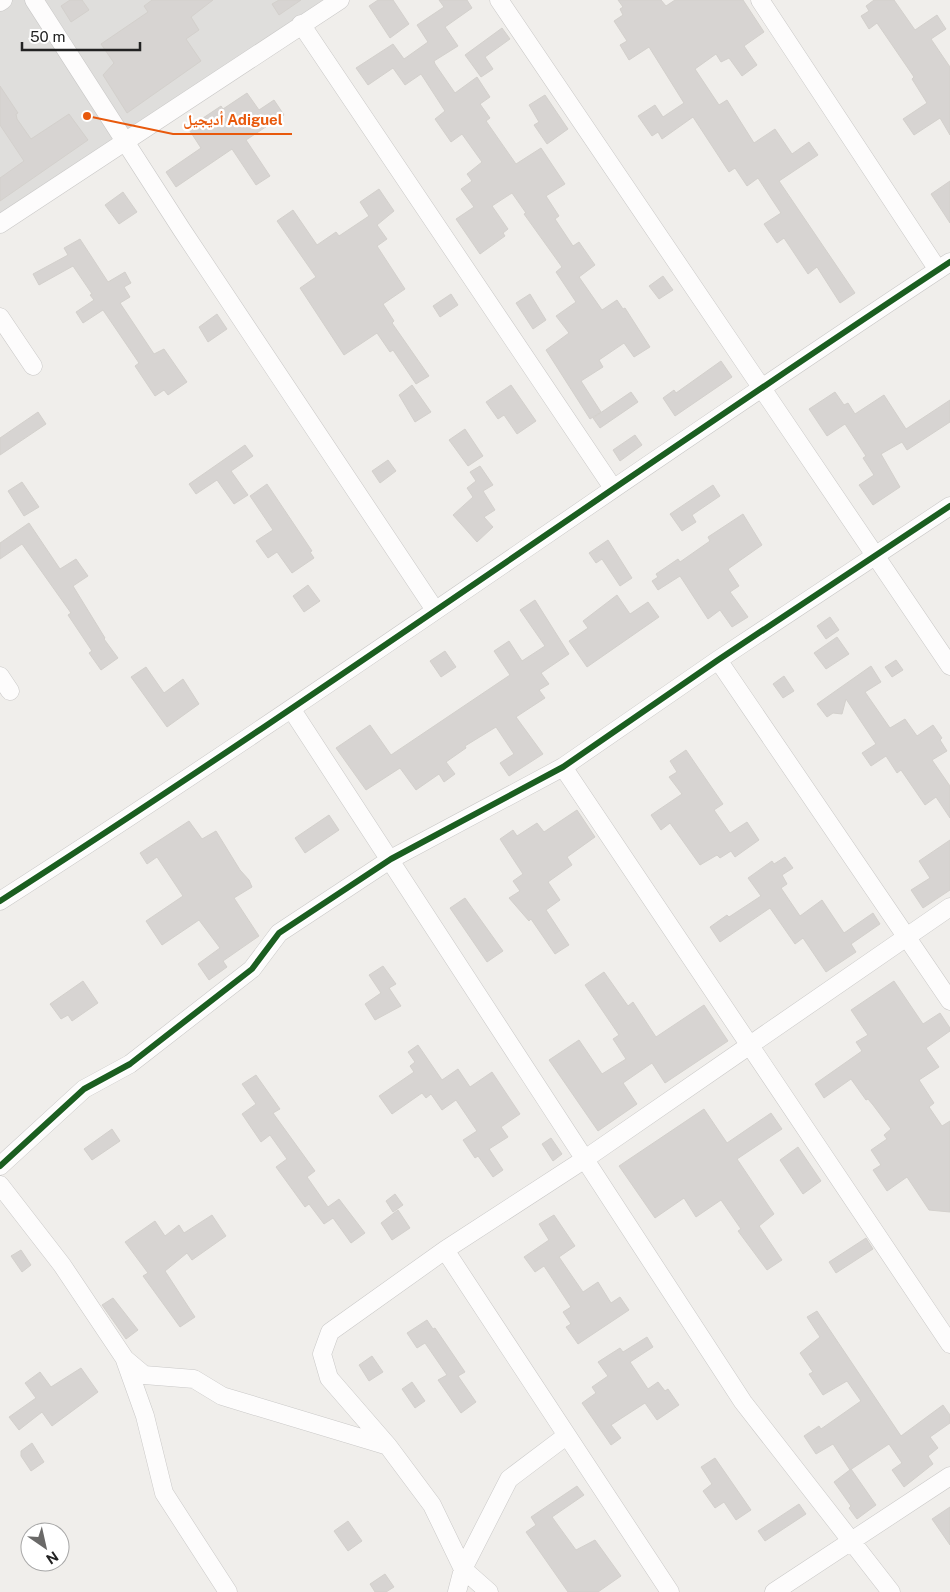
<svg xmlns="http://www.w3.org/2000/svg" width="950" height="1592" viewBox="0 0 950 1592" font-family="'Public Sans','Noto Naskh Arabic',sans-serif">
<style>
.residential{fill:#dfdedc}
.building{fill:#d7d4d2;stroke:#d3d0cc}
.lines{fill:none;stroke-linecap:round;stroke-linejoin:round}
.street-casing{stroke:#c9c8c7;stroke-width:19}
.street{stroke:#fdfcfc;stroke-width:18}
.cycleway-casing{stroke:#fff;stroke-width:9}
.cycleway{stroke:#1b5e20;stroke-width:6}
.leader{fill:none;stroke:#e8590c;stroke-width:2}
.callout-dot{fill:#e8590c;stroke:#fff;stroke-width:2}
.callout-label{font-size:15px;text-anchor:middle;font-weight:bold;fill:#e8590c;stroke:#fff;stroke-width:4.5;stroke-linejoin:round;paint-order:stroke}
</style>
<rect width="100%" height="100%" fill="#f0eeeb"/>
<path class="residential" d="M0,0H347L0,232Z"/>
<path class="building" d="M70,0H82L89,10L71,22L61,6Z
M152,0H213L191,17L199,30L186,39L201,61L127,113L103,75L114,63L101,44L148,12L144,6Z
M279,0H301L279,15L272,4Z
M378,0H393L409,24L390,38L369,6Z
M439,0H467L472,8L445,27L458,46L434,61L435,64L455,93L477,77L490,97L480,104L490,118L486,121L516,164L541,148L565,184L546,196L559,216L555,219L573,246L579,242L595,265L579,277L602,310L617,300L623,309L625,308L650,347L634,357L624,343L599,360L603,367L581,381L601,412L590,419L546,350L569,333L556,316L576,302L556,272L562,267L524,214L526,213L512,193L492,206L508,229L503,233L505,236L480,254L456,219L474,207L461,189L472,181L467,174L482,162L462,134L451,142L435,119L445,111L421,74L405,85L393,68L368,85L356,68L393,44L404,59L428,42L417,25L444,7Z
M618,0H661L666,6L675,0H743L764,32L744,46L757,65L742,76L729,58L721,62L716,54L695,69L719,105L727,100L754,143L775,129L792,154L809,142L818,155L779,181L855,293L840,303L817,267L808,274L784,238L777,243L764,224L781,213L771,198L758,178L747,186L735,168L729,172L693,117L662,139L658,132L652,136L638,116L655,105L663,117L684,103L649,47L629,60L620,45L627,41L614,21L623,15L620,9L623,7Z
M874,0H894L915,30L937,15L946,29L931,39L950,67V135L940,118L914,135L903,119L927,103L912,79L914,77L877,23L869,29L861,16L869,11L866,6Z
M502,28L510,39L485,57L493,69L481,77L465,55Z
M0,86L18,113L16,114L17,119L31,139L69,114L88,140L0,201V178L24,161L0,125Z
M247,93L259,110L274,100L284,115L246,140L270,176L256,185L232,149L176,187L166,172L201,148L188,128L221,106L223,109Z
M545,95L568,129L547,144L534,125L539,122L529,105Z
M950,181V223L931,194Z
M379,189L394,211L377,225L387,239L377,246L405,289L383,304L394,321L392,323L429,376L416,384L393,350L390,352L377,333L344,355L300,288L316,277L277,221L293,210L317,245L336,232L339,236L369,216L360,202Z
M123,192L137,212L119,224L105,205Z
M80,239L108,282L125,272L131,283L124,287L130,297L120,303L154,354L164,349L187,382L168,395L164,390L155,396L135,366L139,363L103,310L83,323L76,312L94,300L90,295L92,294L73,266L39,285L33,274L68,255L64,248Z
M663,276L673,290L659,299L649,286Z
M451,294L458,305L440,317L433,306Z
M530,294L546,320L533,329L516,303Z
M217,314L227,329L208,342L199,327Z
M721,361L732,377L675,416L663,398L674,390L676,393Z
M412,385L431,412L415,422L399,395Z
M511,385L536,421L517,434L504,415L498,419L486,402Z
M631,392L638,402L600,428L593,418Z
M835,392L844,405L848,403L855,414L884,395L906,429L950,400V422L907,450L902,442L881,454L900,487L873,505L859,485L874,475L863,458L866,456L845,424L827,436L809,409Z
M38,412L46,424L0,455V438Z
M465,429L483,456L468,466L449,440Z
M635,435L642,445L620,461L613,450Z
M245,445L253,456L231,471L248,495L234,504L217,480L196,494L189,484Z
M388,460L396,471L380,483L372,471Z
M480,466L493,485L483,491L495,510L484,517L493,527L477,542L453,515L473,497L467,488L476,481L470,472Z
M22,482L39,507L24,516L8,491Z
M267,484L312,551L310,552L314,558L292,573L277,552L268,558L256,541L273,530L250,496Z
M713,485L720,496L692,515L696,522L682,531L670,514Z
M743,514L762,545L728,569L739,586L730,592L748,617L732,627L720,610L708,619L680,576L658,590L652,581L658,577L656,574L678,559L680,562L710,541L708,537Z
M29,523L60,569L76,559L88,576L73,586L105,638L104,639L118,658L101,670L89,653L92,651L68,615L71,613L22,544L0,559V543Z
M608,540L632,578L620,586L602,559L596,563L589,553Z
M308,585L320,601L304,612L293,596Z
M617,595L630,614L648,602L659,617L587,667L569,641L588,628L583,621Z
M535,600L569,654L541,673L549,684L539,690L545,698L516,717L543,754L509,776L500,763L514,754L496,727L465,746L466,748L446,762L455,774L444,782L439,774L416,790L400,768L366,790L336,748L370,725L391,755L510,675L494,651L509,641L522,661L545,646L520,610Z
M830,617L839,630L826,639L817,626Z
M837,637L849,654L826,669L814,653Z
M445,651L456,667L441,677L430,661Z
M896,660L903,670L892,677L885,667Z
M871,666L881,682L865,692L890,728L905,719L917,736L933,725L942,738L940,740L947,751L932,760L950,786V818L936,797L925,805L901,770L897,773L886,756L871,766L862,753L876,744L846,699L842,714L833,713L827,717L817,704Z
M146,667L164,693L183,679L199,704L167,727L131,677Z
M784,676L794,691L783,698L773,684Z
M686,750L723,804L714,810L730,833L747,822L759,840L735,857L731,851L720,858L717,855L700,865L670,823L661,830L651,815L682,794L669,777L677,772L670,761Z
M577,810L595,837L567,857L572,865L548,882L560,900L546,910L569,945L555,954L531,919L529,921L509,898L520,891L513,881L523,874L500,839L513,830L517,836L537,823L544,832Z
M329,815L339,830L305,853L295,838Z
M189,821L202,839L216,831L240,870L249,880L252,887L234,898L259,936L223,961L227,967L209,980L198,964L220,948L199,920L162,945L146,921L183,896L157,857L147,864L140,853Z
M950,840V890L923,908L911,890L930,878L919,861Z
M785,857L793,868L782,875L787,884L781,888L800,916L822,900L844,933L873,913L880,924L851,944L856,952L826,972L803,938L795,944L770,908L720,942L710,927L727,915L729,917L761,896L748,878L772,861L774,864Z
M465,898L503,951L487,962L450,908Z
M383,966L396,984L389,988L401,1006L375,1020L365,1004L381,993L369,975Z
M604,972L628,1006L633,1002L656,1037L704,1005L728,1041L665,1083L652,1063L623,1083L637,1104L598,1131L549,1060L579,1040L602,1074L626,1059L613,1039L619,1035L585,985Z
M83,981L98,1003L72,1021L68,1015L61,1019L50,1004Z
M894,981L923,1024L940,1013L950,1028V1031L926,1048L939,1067L919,1080L934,1103L929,1107L942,1126L950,1121V1212L929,1210L907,1177L887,1191L873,1170L881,1165L871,1150L887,1139L884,1135L891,1129L873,1105L868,1099L866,1100L851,1079L824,1098L815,1084L862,1051L856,1042L868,1035L851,1010Z
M418,1045L442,1080L458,1069L470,1087L492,1072L520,1114L501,1127L508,1137L489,1149L503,1170L493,1177L478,1156L475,1158L463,1140L477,1131L456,1100L442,1110L431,1094L426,1098L422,1093L392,1114L379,1096L414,1072L410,1066L415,1062L408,1052Z
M256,1075L280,1109L273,1113L315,1171L307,1177L328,1207L339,1199L365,1233L351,1243L333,1218L324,1224L309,1204L305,1207L276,1167L287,1159L270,1135L261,1142L242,1114L256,1104L242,1084Z
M704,1109L727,1143L771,1113L782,1129L737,1159L774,1214L759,1226L782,1260L767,1270L738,1231L741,1229L721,1200L696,1217L684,1198L655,1218L619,1166Z
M112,1129L120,1141L92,1160L84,1149Z
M551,1138L562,1154L553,1161L542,1144Z
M798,1147L821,1181L803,1194L780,1160Z
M395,1194L403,1205L393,1212L386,1201Z
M398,1210L410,1228L392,1240L381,1223Z
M212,1215L226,1236L192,1260L187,1253L165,1271L195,1317L180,1327L143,1276L148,1273L125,1242L155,1221L165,1236L179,1225L184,1233Z
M554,1215L575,1246L559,1257L583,1292L598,1282L611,1303L620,1297L629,1310L578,1344L566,1327L571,1324L563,1312L571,1307L544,1266L535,1272L524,1257L549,1240L539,1224Z
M866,1238L873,1249L836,1273L829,1262Z
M21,1250L31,1265L22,1272L11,1256Z
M113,1298L138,1330L126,1339L102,1305Z
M817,1311L901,1436L943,1405L950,1415V1423L930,1437L938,1448L928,1456L933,1464L904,1487L892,1470L902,1463L889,1444L850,1470L833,1444L816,1454L804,1436L819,1426L821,1429L861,1401L847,1381L823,1395L809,1374L813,1372L800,1353L820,1337L807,1317Z
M427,1320L433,1329L435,1328L465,1372L458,1376L476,1402L461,1413L438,1380L447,1375L425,1343L417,1348L407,1333Z
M647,1337L653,1347L630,1362L648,1389L658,1382L665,1391L668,1389L679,1405L657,1420L645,1403L611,1425L621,1438L611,1445L582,1403L596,1393L592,1387L608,1376L598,1362L620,1348L623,1352Z
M372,1356L383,1372L369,1381L359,1365Z
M81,1368L98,1392L52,1426L42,1412L19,1430L9,1417L36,1398L25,1383L40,1372L51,1387Z
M412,1382L425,1401L415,1408L402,1389Z
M32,1443L44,1462L31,1471L21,1456V1451Z
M715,1458L751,1510L736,1520L724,1502L715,1508L703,1491L712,1484L701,1467Z
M851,1469L876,1505L857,1519L849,1508L851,1506L834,1482Z
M577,1486L584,1495L552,1517L576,1550L595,1540L621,1576L598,1592H568L526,1532L536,1525L531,1517Z
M799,1504L806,1514L765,1541L758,1531Z
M950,1507V1545L932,1519Z
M348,1521L362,1541L348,1551L334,1531Z
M385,1574L394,1587L386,1592H375L370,1584Z"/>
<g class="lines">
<defs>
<path id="street" d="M34,0L182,230L435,610
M499,0L950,666
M760,0L938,270
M0,2L3,0
M301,24L613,488
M0,224L340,0
M0,317L33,366
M718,660L950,1001
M0,676L10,691
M292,710L743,1402L891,1592
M563,767L950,1344
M0,901C321,695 631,472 950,262
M0,1166L84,1089L130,1064L252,969L279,933L391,859L563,767L718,660L950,506
M0,1185L62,1265L125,1359L144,1375L194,1379L222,1396L388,1446
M445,1250L670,1592
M125,1360L145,1416L164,1493L228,1592
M457,1592L463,1569L509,1479L566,1436
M489,1592L463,1569L432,1505L388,1446L329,1378L322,1354L330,1332L445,1250L585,1159L950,907
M774,1592L950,1476"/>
</defs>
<use href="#street" class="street-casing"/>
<use href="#street" class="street"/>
<defs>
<path id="cycleway" d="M0,901C321,695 631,472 950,262
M0,1166L84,1089L130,1064L252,969L279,933L391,859L563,767L718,660L950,506"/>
</defs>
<use href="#cycleway" class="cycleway-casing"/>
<use href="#cycleway" class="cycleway"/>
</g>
<path class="leader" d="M87 116L173 134H292"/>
<circle class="callout-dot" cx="87" cy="116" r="5"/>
<g class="callout-label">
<text x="233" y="125">أديجيل Adiguel</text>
</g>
<g transform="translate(45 1547) rotate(146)"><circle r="24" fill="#ffffff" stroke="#a7a7a7"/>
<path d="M0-4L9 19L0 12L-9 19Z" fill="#6a6968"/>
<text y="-8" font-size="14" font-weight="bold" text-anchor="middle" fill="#222222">N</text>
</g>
<path d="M22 42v8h118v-8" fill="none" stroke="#222222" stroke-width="2.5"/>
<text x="30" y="42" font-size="15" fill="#222222" stroke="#ffffff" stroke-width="4" paint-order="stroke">50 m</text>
</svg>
